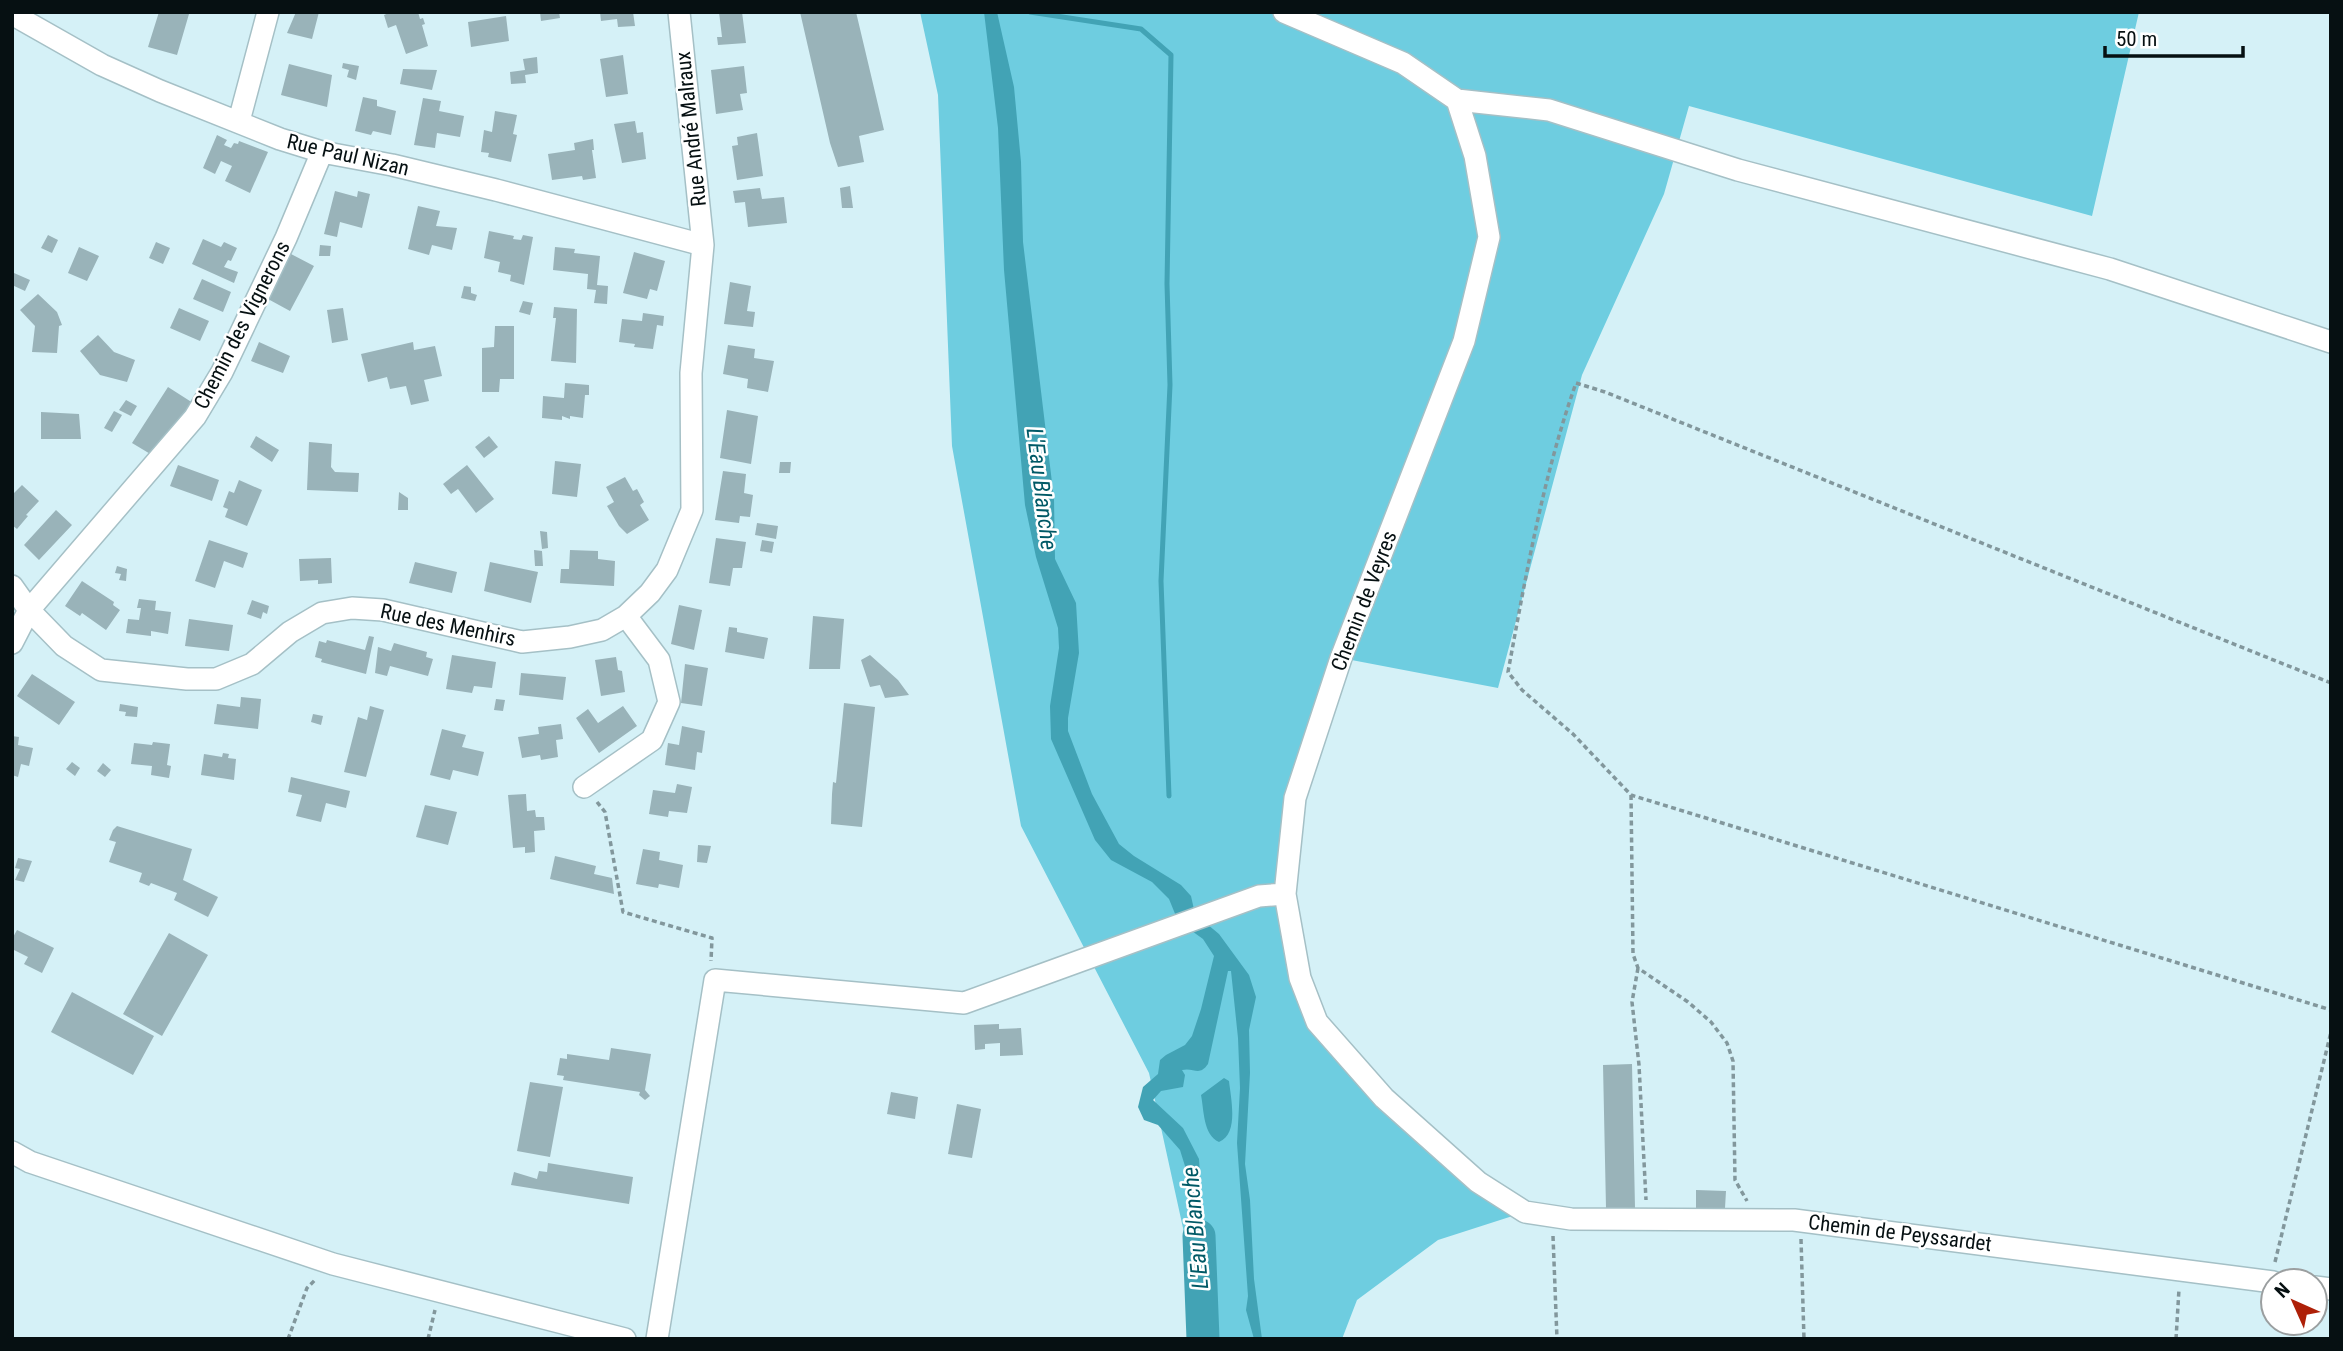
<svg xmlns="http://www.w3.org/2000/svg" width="2343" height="1351" viewBox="0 0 2343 1351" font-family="'Roboto Condensed',sans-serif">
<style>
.forest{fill:#6ecde0}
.water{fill:#42a3b5}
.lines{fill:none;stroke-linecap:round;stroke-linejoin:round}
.stream{stroke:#42a3b5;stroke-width:5}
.river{stroke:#42a3b5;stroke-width:33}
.building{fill:#99b3b9}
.minor-casing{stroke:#a5c0c6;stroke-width:24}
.path{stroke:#82979c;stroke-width:3.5;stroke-dasharray:5 3.5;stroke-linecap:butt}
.minor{stroke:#fff;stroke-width:21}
.labels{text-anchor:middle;stroke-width:5;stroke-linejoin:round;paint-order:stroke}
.street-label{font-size:21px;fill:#061012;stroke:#fff}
.water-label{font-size:23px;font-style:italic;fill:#005966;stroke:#fff}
</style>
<rect width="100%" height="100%" fill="#d5f1f7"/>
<path class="forest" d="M920,12H2139L2092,216L1689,106L1664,194L1582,375L1498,688L1341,658L1295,798L1285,894L1317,1022L1384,1098L1525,1212L1438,1240L1357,1300L1342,1339H1190L1192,1269L1149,1073L1021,826L952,446L938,95Z"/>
<path class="water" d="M984,12H997L1014,87L1021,162L1023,242L1054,499L1055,559L1076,603L1079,653L1068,718V731L1092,794L1119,844L1134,856L1181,885L1191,896L1195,914L1219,934L1249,975L1256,997L1249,1030L1250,1073L1245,1164L1250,1200L1254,1279L1262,1339H1254L1246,1310L1248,1296L1237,1143L1240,1088L1238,1038L1231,971H1228L1208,1064C1199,1077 1194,1067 1182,1070L1185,1075L1183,1087L1161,1091L1153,1100L1183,1128L1199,1159L1209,1320L1208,1339H1201L1203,1299L1198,1261V1237L1189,1179L1180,1150L1158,1125L1144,1120L1138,1107L1143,1087L1158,1074L1160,1060L1166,1055L1185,1045L1192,1036L1201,1009L1214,956L1203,939L1178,921L1169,899L1152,882L1111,860L1095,840L1051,739L1050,706L1059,648L1058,628L1036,557L1025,505L1004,270L998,128Z
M1224,1078L1229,1081C1231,1099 1239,1134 1219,1142C1203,1135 1204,1110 1201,1095Z"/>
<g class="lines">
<path class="stream" d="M1030,12L1141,29L1171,55L1167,284L1170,385L1161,581L1169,796"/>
<path class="river" d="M1199,1236L1203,1339"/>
</g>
<path class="building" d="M159,12L189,14L177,55L148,47Z
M296,12H319L312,39L287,33Z
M391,12H418L420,19L423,18L425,24L422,25L428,46L406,54L396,25L388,28L384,15Z
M540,12H559L560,18L541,21Z
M600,12H633L635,26L618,27L617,19L601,21Z
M719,12H742L746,43L718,45L717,37H722Z
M800,12H856L884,130L859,136L864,162L838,167L830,143Z
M506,16L509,41L471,47L468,22Z
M623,55L628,94L606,97L600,59Z
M537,57L538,73L525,75L526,83L511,84L510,72L525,70L523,59Z
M343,63L359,66L356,80L347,77L349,70L342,68Z
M289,64L332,75L327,107L281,95Z
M744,66L747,93L740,94L743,110L716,114L711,70Z
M403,69L437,70L432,90L400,84Z
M363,97L377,100V106L396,111L391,135L373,131L371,135L355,131Z
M423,98L441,101L439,111L464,116L460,137L437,133L435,148L414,145Z
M495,111L517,115L513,134L517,135L511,162L488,157L489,153L481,152L484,130L492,132Z
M635,121L637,133L643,132L646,159L622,163L614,124Z
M757,133L763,176L737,180L732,146L738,145L737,137Z
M217,135L227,140L224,145L231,148L234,143L238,144L239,141L268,152L250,193L225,181L232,166L221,161L215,174L203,168Z
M593,139L594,150H592L596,178L583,180L582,176L552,180L548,154L575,150L574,143Z
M850,186L853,208H842L840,188Z
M760,188L762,199L784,197L787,223L748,227L745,202L735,203L733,191Z
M335,191L357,197L358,191L370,194L362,228L340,222L337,237L324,234Z
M418,206L440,211L436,226L457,228L452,250L432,245L429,255L408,249Z
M489,231L514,236L513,239L521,240L523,235L533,237L524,285L510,281L511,275L498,272L500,262L484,258Z
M48,235L58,240L52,253L41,248Z
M203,239L221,247L224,242L237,248L231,261L228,260L224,267L238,272L234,283L192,264Z
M156,242L170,248L163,264L149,258Z
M320,245L331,246L330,256H319Z
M79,247L99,256L87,281L68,273Z
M555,247L575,249L574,253L600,256L597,285L608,286L607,304L594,303L596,290L587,289L588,274L553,270Z
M634,252L665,261L657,291L650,289L647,299L623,293Z
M291,254L314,266L290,311L268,299Z
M14,273L30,280L25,291L12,285Z
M202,279L231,292L223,312L193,299Z
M730,282L751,286L747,311L755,312L753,327L724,324Z
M464,286L471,287V293L477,295L475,301L461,298Z
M38,294L57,312L62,325L59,326L57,353L32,352L35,326L20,310Z
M523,301L533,303L530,315L519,312Z
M554,307L577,309L576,363L551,361L556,318H553Z
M179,308L209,321L200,341L170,328Z
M343,308L348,340L332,343L327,310Z
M643,313L664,316L663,326L657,325L653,349L634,347L635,344L619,342L622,319L642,321Z
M495,326H514V379H500L499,392H482V348L494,347Z
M98,335L114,352L135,360L127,382L100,375L80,351Z
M259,342L290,356L283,373L251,361Z
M413,342L414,350L435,346L442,376L424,380L429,401L411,405L406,386L390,389L387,377L368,382L361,354Z
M728,345L755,349L754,358L774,361L768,392L747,388L748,379L723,374Z
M565,383L589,385V395H585L583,418L570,416V419L562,416V420L542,418L543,396L564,398Z
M168,387L193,403L178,427L174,424L152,455L132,443Z
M126,400L137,406L131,416L119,410Z
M727,410L758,416L751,464L720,458Z
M114,411L122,415L112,432L104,428Z
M41,412L79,414L81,439H41Z
M256,436L279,450L272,462L250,447Z
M489,436L498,447L484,458L475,447Z
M309,442L332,444L331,467L335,472L359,473L358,492L307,490Z
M555,461L581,464L577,497L552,494Z
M780,462H791L790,473H779Z
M178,465L219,480L212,501L170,486Z
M467,465L494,499L476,513L458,489L451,494L443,484Z
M723,471L746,474L744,493L753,495L750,517L740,516L739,523L715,520Z
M625,477L633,491L637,489L644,502L640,505L649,520L627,534L619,526L607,506L614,502L606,487Z
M239,480L262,490L247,526L225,517L228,509L223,507L229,491L234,493Z
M22,485L39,501L26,515L28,516L17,529L12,525V495Z
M399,492L408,498V510H398Z
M56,510L72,525L39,560L24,545Z
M757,523L778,526L776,539L755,535Z
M540,531L547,532L548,548L542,549Z
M716,538L746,542L742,568H733L730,586L709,583Z
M209,540L248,553L243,568L224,561L215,588L195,581Z
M762,540L774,542L772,553L760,551Z
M534,550L542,551L543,566H535Z
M570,550L598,551V559L615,561L614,586L560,583L561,569H569Z
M331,558L332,583L318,584V580L300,581L299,559Z
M415,562L457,572L452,593L409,583Z
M490,562L538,572L531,603L484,591Z
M117,566L127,569L126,581L119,580L121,574L115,573Z
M82,581L114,602L113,605L120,610L106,630L82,613L80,616L65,606Z
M139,599L156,601L155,610L171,612L168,634L151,631V636L126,633L128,619L139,620L141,608H137Z
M252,600L269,606L267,614L263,612L261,619L247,614Z
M679,605L702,610L694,650L671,644Z
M813,616L844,619L840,669H809Z
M189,619L233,625L229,651L185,646Z
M729,627L737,628V632L768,638L764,659L725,652Z
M369,636L374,637L366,674L321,662L322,659L315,657L319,641L326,643L327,640L365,650Z
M394,643L427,652L426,657L433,659L428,676L390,666L387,676L375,673L378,647L391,651Z
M452,655L496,662L492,688L474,686L472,693L446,689Z
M870,655L898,680L909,695L885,698L880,685L870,687L861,660Z
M616,657L618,670L622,671L625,692L601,696L595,660Z
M685,664L708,668L702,706L681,703Z
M521,673L566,677L563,700L519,695Z
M32,674L75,702L59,725L17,696Z
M241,697L261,699L258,729L214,724L217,704L240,707Z
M496,699L505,700L503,711L494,710Z
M844,703L875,707L862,827L831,824L832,794L833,782L836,783Z
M120,704L138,707L137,717L125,716L126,712L119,711Z
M370,706L384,710L366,777L344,772L358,717L367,720Z
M623,706L637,726L599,753L576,718L588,709L598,723Z
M313,714L323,716L321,725L311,722Z
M561,724L563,739L556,740L558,757L541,760L540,755L522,758L518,737L539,734L538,727Z
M682,726L705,731L702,753L697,752L695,770L665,765L668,743L679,745Z
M442,729L466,735L462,747L484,752L478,776L453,770L450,780L430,775Z
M12,736L19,737L18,745L33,748L29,766L21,764L18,777L12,775Z
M153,742L170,744L167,765L171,766L169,778L151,775L152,766L131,764L134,743L152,745Z
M223,753L229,754L228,758L236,759L234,780L201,775L204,754L222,757Z
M72,762L80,768L75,776L66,769Z
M103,763L111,770L105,777L97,771Z
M291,777L350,791L346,808L326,803L321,822L296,816L302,795L288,792Z
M677,784L692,787L687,813L669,811L668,817L649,814L653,790L675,793Z
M526,794L527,811L535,810L536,817H544L545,830L534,831L535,852L525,853V847L513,848L508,795Z
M425,805L457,812L448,845L416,837Z
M117,826L192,849L183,880L218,897L208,917L174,900L177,893L151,883L149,886L139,882L142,873L109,862L116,842L109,840L113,830Z
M698,845L711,846L707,863L697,862Z
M643,849L660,852L659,860L683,865L679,888L659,884L658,888L636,884Z
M555,856L596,866L594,874L612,878L614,894L550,879Z
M18,858L32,861L24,882L15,880L20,869L15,868Z
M17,930L54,948L42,973L24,964L28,957L12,949V939Z
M169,933L208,955L162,1036L123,1014Z
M72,992L154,1036L133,1075L51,1032Z
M999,1024V1029L1021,1028L1023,1055L1000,1056V1043L985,1044V1049L975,1050L974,1025Z
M611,1048L651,1054L645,1090L650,1096L645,1100L639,1095L640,1092L563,1080L564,1076L557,1075L560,1058L567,1059V1054L609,1060Z
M1632,1064L1635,1208H1606L1603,1065Z
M530,1082L563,1087L550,1157L517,1151Z
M891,1092L918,1097L915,1119L887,1114Z
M957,1104L981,1109L972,1158L948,1154Z
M548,1163L633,1177L629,1204L511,1185L514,1172L537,1179L539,1171L547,1172Z
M1696,1190L1726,1191L1725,1208H1696Z"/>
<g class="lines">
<defs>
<path id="minor" d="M1284,12L1403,63L1457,100L1475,156L1489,237L1464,341L1341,658L1295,798L1285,894L1300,978L1317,1022L1384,1098L1478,1182L1525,1212L1571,1219L1794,1220L2273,1282
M12,14L102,65L160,91L280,139L322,152L392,165L496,190L703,245
M1457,100L1549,110L1738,170L2110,269L2331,342
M239,121L268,12
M12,586L29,610L64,646L101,670L187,679H216L252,664L290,632L322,613L352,608L383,610L522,642L570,637L602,630L626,616L650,593L667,570L692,510L691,373L703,245L679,12
M12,643L29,610L195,417L222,372L286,238L322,152
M584,787L652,740L669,702L659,660L626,616
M12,1152L30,1162L333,1264L625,1339
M2315,1287L2331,1289
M657,1339L715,980L964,1003L1259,896L1285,894"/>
</defs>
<use href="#minor" class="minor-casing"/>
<path class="path" d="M2331,683L1605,392L1576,383C1543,476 1526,575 1508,672L1522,690L1573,734L1631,795L2331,1010
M1631,795L1633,954L1638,968L1688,1002L1711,1022L1727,1043L1733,1061L1735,1180L1747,1201
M597,802L605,812L623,912L712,938L711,961
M1638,968L1632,1002L1639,1065L1646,1200
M1553,1236L1557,1339
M1801,1239L1804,1339
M2275,1262L2331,1032
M288,1339L307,1288L316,1279
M428,1339L435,1310
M2176,1339L2179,1289"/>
<use href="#minor" class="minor"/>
</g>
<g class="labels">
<g class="street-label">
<text transform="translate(691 129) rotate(-96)" y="7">Rue André Malraux</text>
<text transform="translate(348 155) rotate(13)" y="7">Rue Paul Nizan</text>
<text transform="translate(242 325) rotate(-63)" y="7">Chemin des Vignerons</text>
<text transform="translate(1364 601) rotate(-69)" y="7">Chemin de Veyres</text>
<text transform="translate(448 625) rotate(12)" y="7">Rue des Menhirs</text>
<text transform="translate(1900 1233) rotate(7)" y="7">Chemin de Peyssardet</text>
</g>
<g class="water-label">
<text transform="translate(1042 489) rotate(83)" y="8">L'Eau Blanche</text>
<text transform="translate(1195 1228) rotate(-95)" y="8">L'Eau Blanche</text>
</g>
</g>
<rect width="2343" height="1351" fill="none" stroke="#061012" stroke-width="28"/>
<g transform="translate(2294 1302) rotate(315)"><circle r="33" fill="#ffffff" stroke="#9b9fa0" stroke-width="2"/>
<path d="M0-5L12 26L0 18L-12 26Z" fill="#ae2008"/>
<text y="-10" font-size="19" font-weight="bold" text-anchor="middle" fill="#061012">N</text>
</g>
<path d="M2105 46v10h138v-10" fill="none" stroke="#061012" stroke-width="3.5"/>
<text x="2116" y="46" font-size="21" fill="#061012" stroke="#ffffff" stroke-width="5" paint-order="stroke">50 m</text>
</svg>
